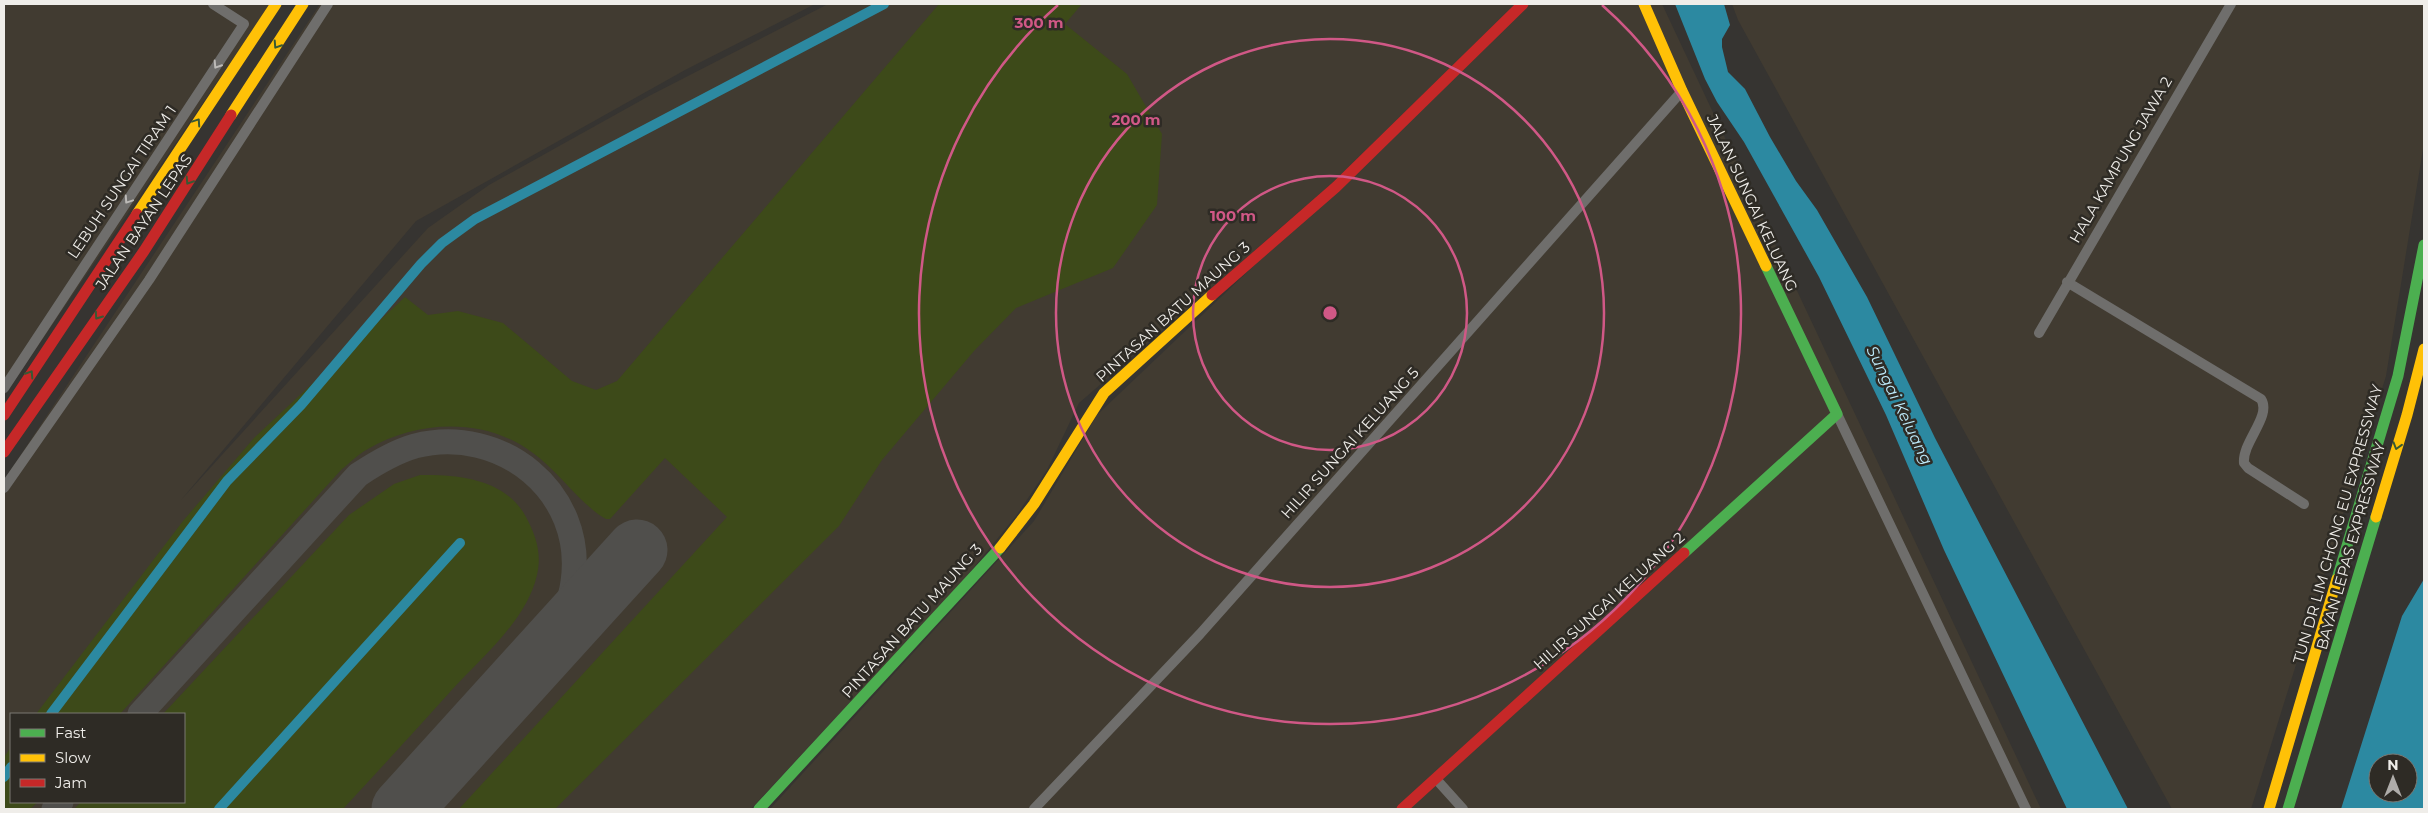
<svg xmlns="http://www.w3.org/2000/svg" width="2428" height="813" viewBox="0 0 2428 813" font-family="Montserrat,sans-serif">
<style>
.built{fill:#413b31;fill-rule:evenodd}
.green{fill:#3d4a19}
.water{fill:#2c89a1;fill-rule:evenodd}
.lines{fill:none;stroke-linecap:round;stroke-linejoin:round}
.canal{stroke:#2c89a1;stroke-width:10}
.taxiway{stroke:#504f4c;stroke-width:25}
.runway{stroke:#504f4c;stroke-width:61}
.street{stroke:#6f6e6c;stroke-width:10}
.fast{stroke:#4caf50;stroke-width:11}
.slow{stroke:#ffc107;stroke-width:11}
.jam{stroke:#c62828;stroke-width:11}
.oneway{stroke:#385934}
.oneway2{stroke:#bcbab7}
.ring{fill:none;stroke:#d05886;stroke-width:2.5}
.labels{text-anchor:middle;stroke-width:5;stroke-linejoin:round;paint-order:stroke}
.street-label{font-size:15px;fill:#efede9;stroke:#2e2b25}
.water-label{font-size:16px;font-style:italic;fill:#bdeafa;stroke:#2e2b25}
.centre{fill:#d05886;stroke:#2e2b25;stroke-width:2.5}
.ring-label{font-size:15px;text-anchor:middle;font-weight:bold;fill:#d05886;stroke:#2e2b25;stroke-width:5;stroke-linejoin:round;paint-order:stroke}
</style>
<rect width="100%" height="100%" fill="#363431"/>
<path class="built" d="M4,4H270L4,396Z
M320,4H815L685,70L416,221L181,500L428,228L489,185L649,96L828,4H1516L1330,185L1079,403L1047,470L1016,516L961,583L751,809H4V480ZM11,714H184V802H11Z
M1529,4H1662L2041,809H770L1034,521L1097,415Z
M1732,4H2424V143L2386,376L2251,809H2172L1738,20Z"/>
<path class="green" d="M939,4H1082L1065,24L1127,74L1162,134L1157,205L1113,268L1016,308L974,351L882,460L839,526L555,809H459L727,517L665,458L610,519H606C582,506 557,470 533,453C485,417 418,420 368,449C358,454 350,463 341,470L120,714H36L183,521L254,438L405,297L428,315L458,311L503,323L572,381L596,390L617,381Z
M420,475C458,474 506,479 526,517C536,536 542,553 537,575C527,620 481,658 450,692C415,731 379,770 343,809H74L81,802H184V714H163L349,515L394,484Z
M11,747V802H38L30,809H4V757Z"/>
<path class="water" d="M1675,4H1724L1730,25L1722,39V47L1728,72L1745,89L1770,137L1796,181L1817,210L1867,297L1935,438L2128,809H2067L1944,550L1886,415L1819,277L1744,142L1717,102L1705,79Z
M2424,579V809H2341L2402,616ZM2378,763H2408V793H2378Z"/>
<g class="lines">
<path class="canal" d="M51,714L227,481L301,405L421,264L442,243L475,219L884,4
M4,777L11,767
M219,809L460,543"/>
<path class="taxiway" d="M140,714L358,475C376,463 394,452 415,446C501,424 586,492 573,582C570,609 553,634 539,658
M54,809L61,802"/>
<path class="runway" d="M402,809L637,550"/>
<path class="street" d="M2067,282L2261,399C2272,416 2242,442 2244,463L2248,468L2304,504
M2039,333L2231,4
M4,388L244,24L213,4
M1837,414L2026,809
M4,488L149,280L328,4
M1436,779L1463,809
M1034,809L1200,634L1682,91"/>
<path class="fast" d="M1684,553L1837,414L1766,266
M2337,579L2398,376L2424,245
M759,809L1000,548
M2288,809L2376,517"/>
<path class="slow" d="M1644,4L1682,91L1766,266
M231,115L303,4
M137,214L276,4
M2376,517L2407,415L2424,349
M1000,548L1034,504L1104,393L1212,295
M2269,809L2337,579"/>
<path class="jam" d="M1212,295L1336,187L1523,4
M4,415L137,214
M4,452L144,251L231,115
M1402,809L1684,553"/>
</g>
<defs><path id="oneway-chevron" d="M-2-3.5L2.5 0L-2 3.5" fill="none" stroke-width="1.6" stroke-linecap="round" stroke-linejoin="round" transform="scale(1.25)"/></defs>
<g class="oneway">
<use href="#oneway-chevron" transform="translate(277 45) rotate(123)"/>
<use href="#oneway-chevron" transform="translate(197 122) rotate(-56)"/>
<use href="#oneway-chevron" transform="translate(189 181) rotate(123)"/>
<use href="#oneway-chevron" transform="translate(98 316) rotate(125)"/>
<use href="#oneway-chevron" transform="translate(30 374) rotate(-57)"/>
<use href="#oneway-chevron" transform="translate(2397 446) rotate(107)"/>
</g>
<g class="oneway2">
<use href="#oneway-chevron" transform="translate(217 65) rotate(123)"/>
<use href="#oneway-chevron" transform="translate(128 200) rotate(124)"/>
</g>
<g class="ring">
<circle cx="1330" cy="313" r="137"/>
<circle cx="1330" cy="313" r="274"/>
<path d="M1602 5A411 411 0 1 1 1058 5"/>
</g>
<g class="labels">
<g class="street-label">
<text transform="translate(2121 160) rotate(-60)" y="5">HALA KAMPUNG JAWA 2</text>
<text transform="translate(122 182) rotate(-56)" y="5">LEBUH SUNGAI TIRAM 1</text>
<text transform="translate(1752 203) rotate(65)" y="5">JALAN SUNGAI KELUANG</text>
<text transform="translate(144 222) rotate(-56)" y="5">JALAN BAYAN LEPAS</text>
<text transform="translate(1173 312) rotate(-42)" y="5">PINTASAN BATU MAUNG 3</text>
<text transform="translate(1350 443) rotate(-48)" y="5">HILIR SUNGAI KELUANG 5</text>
<text transform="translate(2338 524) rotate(-74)" y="5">TUN DR LIM CHONG EU EXPRESSWAY</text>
<text transform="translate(2351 546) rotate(-74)" y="5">BAYAN LEPAS EXPRESSWAY</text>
<text transform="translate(1609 601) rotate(-42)" y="5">HILIR SUNGAI KELUANG 2</text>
<text transform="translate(912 621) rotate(-48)" y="5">PINTASAN BATU MAUNG 3</text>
</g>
<g class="water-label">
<text transform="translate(1900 405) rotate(64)" y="6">Sungai Keluang</text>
</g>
</g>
<circle cx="1330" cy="313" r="8" class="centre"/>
<g class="ring-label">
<text x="1039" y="28">300 m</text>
<text x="1136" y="125">200 m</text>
<text x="1233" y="221">100 m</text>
</g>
<rect width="2428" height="813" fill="none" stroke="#efede9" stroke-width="10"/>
<rect x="10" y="713" width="175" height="90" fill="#2e2b25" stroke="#7b7973"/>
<rect x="20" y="729" width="25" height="8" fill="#4caf50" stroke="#7b7973"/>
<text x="55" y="738" font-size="15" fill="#efede9">Fast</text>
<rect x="20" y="754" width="25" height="8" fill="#ffc107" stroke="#7b7973"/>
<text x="55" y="763" font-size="15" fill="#efede9">Slow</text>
<rect x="20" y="779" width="25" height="8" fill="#c62828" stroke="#7b7973"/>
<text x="55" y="788" font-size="15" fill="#efede9">Jam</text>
<g transform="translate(2393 778)"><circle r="24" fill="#2e2b25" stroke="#7b7973"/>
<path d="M0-4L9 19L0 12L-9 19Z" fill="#aeaca9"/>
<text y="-8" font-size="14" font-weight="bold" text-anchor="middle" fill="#efede9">N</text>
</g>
</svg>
